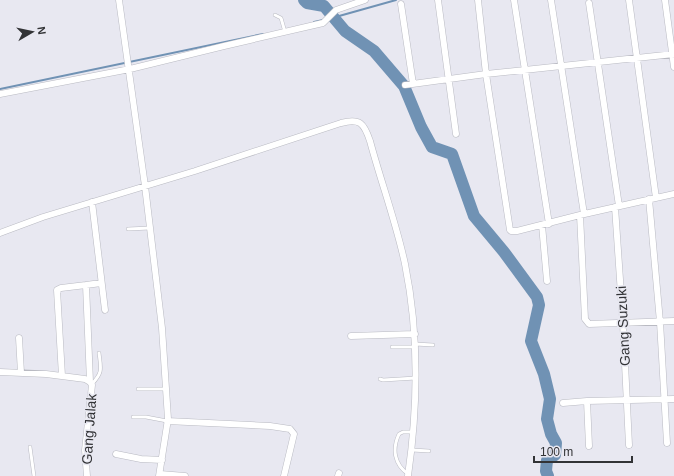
<svg xmlns="http://www.w3.org/2000/svg" width="674" height="476" viewBox="0 0 674 476" font-family="Helvetica,sans-serif">
<style>
.lines{fill:none;stroke-linecap:round;stroke-linejoin:round}
.stream{stroke:#7092b4;stroke-width:2}
.river{stroke:#7092b4;stroke-width:12}
.service-casing{stroke:#b9bac2;stroke-width:4}
.minor-casing{stroke:#b9bac2;stroke-width:7}
.service{stroke:#fff;stroke-width:3}
.minor{stroke:#fff;stroke-width:6}
.labels{text-anchor:middle;stroke-width:3;stroke-linejoin:round;paint-order:stroke}
.street-label{font-size:14px;fill:#323336;stroke:#e8e8f1}
</style>
<rect width="100%" height="100%" fill="#e8e8f1"/>
<g class="lines">
<path class="stream" d="M332,18L396,0
M314,22L323,20
M0,89L263,34"/>
<path class="river" d="M304,0L307,3L324,6L345,31L374,51L404,86L421,127L432,147L452,154L474,216L504,252L537,297L539,305L531,341L544,374L550,399L547,419L551,434L556,443L555,455L547,460L546,471L548,476"/>
<defs>
<path id="service" d="M275,15L281,18L285,32
M128,229L150,228
M415,344L433,345
M392,347H415
M380,379L383,380L416,378
M92,384C103,372 101,369 99,353
M138,389H166
M133,417H146L167,421
M30,447L34,476
M412,450L429,451
M408,474C394,464 392,449 399,434L403,432H413"/>
<path id="minor" d="M119,0L145,186L162,328L168,419L159,476
M438,0L456,134
M478,0L486,74L510,230L511,231H517L580,215L674,194
M514,0L549,224
M551,0L584,214
M629,0L656,198
M665,0L674,67
M589,3L619,206
M401,4L413,84
M405,85L486,74L674,54
M0,94L130,69L224,46L323,23L336,10L365,0
M649,199L660,322L667,443
M92,202L105,310
M615,207L623,323L629,445
M580,215L585,319L589,324L674,321
M542,225L547,281
M0,233L43,217L195,171L341,123C360,118 364,123 370,141C381,182 396,222 405,264C419,333 418,406 408,476
M351,336L415,334
M19,338L21,373
M0,372L46,374L85,379L90,382
M62,376L57,290L61,288L86,285
M563,403L587,401
M167,421L270,426L290,429L294,434L284,476
M589,446L587,401L674,399
M116,454L141,459L162,460
M160,474L185,476
M87,476L85,450L92,385L90,382L86,285L101,283
M338,476L339,473"/>
</defs>
<use href="#service" class="service-casing"/>
<use href="#minor" class="minor-casing"/>
<use href="#service" class="service"/>
<use href="#minor" class="minor"/>
</g>
<g class="labels">
<g class="street-label">
<text transform="translate(623 326) rotate(-93)" y="5">Gang Suzuki</text>
<text transform="translate(89 429) rotate(-86)" y="5">Gang Jalak</text>
</g>
</g>
<g transform="translate(32 32) rotate(81)" stroke="#e8e8f1" stroke-width="3" paint-order="stroke">
<path d="M0-3L7 15L0 10L-7 15Z" fill="#323336"/>
<text y="-6" font-size="11" font-weight="bold" text-anchor="middle" fill="#323336">N</text>
</g>
<path d="M534 456v6h98v-6" fill="none" stroke="#323336" stroke-width="2"/>
<text x="540" y="456" font-size="12" fill="#323336" stroke="#e8e8f1" stroke-width="3" paint-order="stroke">100 m</text>
</svg>
